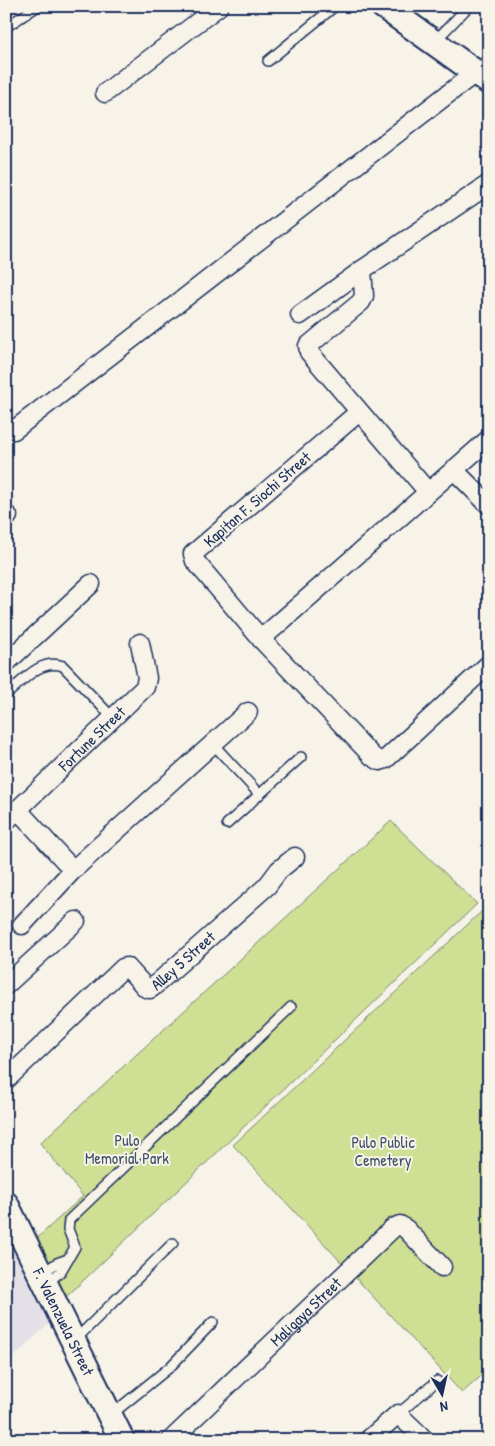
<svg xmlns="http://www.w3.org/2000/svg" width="495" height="1446" viewBox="0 0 495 1446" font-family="'Patrick Hand',sans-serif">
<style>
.built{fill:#e4e0e7}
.green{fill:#cfdf93;stroke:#758778}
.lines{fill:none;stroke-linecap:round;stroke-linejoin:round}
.lane-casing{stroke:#1b2f5e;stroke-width:12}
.street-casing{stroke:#1b2f5e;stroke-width:21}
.secondary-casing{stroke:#1b2f5e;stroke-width:28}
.lane{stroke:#f7f3e8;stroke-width:9}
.street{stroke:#f7f3e8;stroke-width:18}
.secondary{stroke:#f7f3e8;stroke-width:24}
.labels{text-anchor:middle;stroke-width:4;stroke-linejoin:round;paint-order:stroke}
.street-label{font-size:16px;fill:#1b2f5e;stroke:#f7f3e8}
.park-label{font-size:16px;fill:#3f5269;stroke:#f7f3e8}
</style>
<rect width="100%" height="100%" fill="#f7f3e8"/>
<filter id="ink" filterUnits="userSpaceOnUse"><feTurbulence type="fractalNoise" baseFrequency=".02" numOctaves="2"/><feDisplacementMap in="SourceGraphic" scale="10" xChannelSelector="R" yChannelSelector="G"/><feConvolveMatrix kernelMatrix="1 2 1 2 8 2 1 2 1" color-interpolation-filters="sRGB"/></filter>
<g filter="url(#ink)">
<path class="built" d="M6,1226L51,1322L6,1364Z"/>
<path class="green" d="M391,821L477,904L63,1300L34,1241L83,1196L40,1143Z
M482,911L489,917V1369L462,1393L233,1145Z"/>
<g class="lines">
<defs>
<path id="lane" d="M6,27L38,6
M434,42L469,6
M268,61L335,6
M476,72L489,58
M6,695C23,681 40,658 63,666L113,718
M213,744L259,794
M227,824L301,757
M42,1273L57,1263L68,1259
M47,1284L61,1271L75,1247L68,1229L69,1220L291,1007
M75,1340L173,1243
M112,1414L170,1367L213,1322
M398,1414L437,1381"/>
<g id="street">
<path d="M105,93L219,6"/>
<path d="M300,315L362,270"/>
<path d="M359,412L193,554L195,561L261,639L373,757L380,761L386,759L489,664"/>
<path d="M14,430L475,73"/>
<path d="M454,470L489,505"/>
<path d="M428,492L309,352L308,346L361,302L364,296L362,270L489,184"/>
<path d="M6,518L8,516"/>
<path d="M261,639L489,439"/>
<path d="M6,663L91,584"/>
<path d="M18,810L73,870"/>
<path id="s1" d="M6,821L145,687L147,678L140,643"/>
<path d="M22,925L73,870L248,712"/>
<path d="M6,985L76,921"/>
<path id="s2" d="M6,1080L123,968L127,967L146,988L150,989L154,986L267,886L279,870L295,857"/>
<path id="s3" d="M171,1440L393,1228L400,1225L406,1229L442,1267"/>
<path d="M368,1440L398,1414L425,1440"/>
</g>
<g id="secondary">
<path d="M383,6L489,82"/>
<path id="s4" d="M6,1204L122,1440"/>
</g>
</defs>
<use href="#lane" class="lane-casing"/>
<use href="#street" class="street-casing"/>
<use href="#secondary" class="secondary-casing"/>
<use href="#lane" class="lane"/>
<use href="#street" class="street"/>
<use href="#secondary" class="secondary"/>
</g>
</g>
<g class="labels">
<g class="street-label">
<text transform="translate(257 499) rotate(-41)" y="6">Kapitan F. Siochi Street</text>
<text dy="6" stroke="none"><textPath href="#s1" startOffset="119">Fortune Street</textPath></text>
<text dy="6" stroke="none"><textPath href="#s2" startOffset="242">Alley 5 Street</textPath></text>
<text dy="6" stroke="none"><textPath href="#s3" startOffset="186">Maligaya Street</textPath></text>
<text dy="6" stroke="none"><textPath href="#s4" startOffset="131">F. Valenzuela Street</textPath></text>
</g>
<g class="park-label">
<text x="127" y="1146">Pulo<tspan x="127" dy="18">Memorial Park</tspan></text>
<text x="383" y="1148">Pulo Public<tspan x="383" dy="18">Cemetery</tspan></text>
</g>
</g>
<rect width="495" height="1446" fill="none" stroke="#f7f3e8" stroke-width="25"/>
<rect x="12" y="12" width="470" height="1421" fill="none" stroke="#1b2f5e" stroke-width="2" filter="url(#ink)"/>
<g transform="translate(442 1394) rotate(171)" stroke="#f7f3e8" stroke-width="4" paint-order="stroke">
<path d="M0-4L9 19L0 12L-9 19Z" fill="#1b2f5e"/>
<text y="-8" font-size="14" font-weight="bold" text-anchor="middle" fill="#1b2f5e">N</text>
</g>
</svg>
